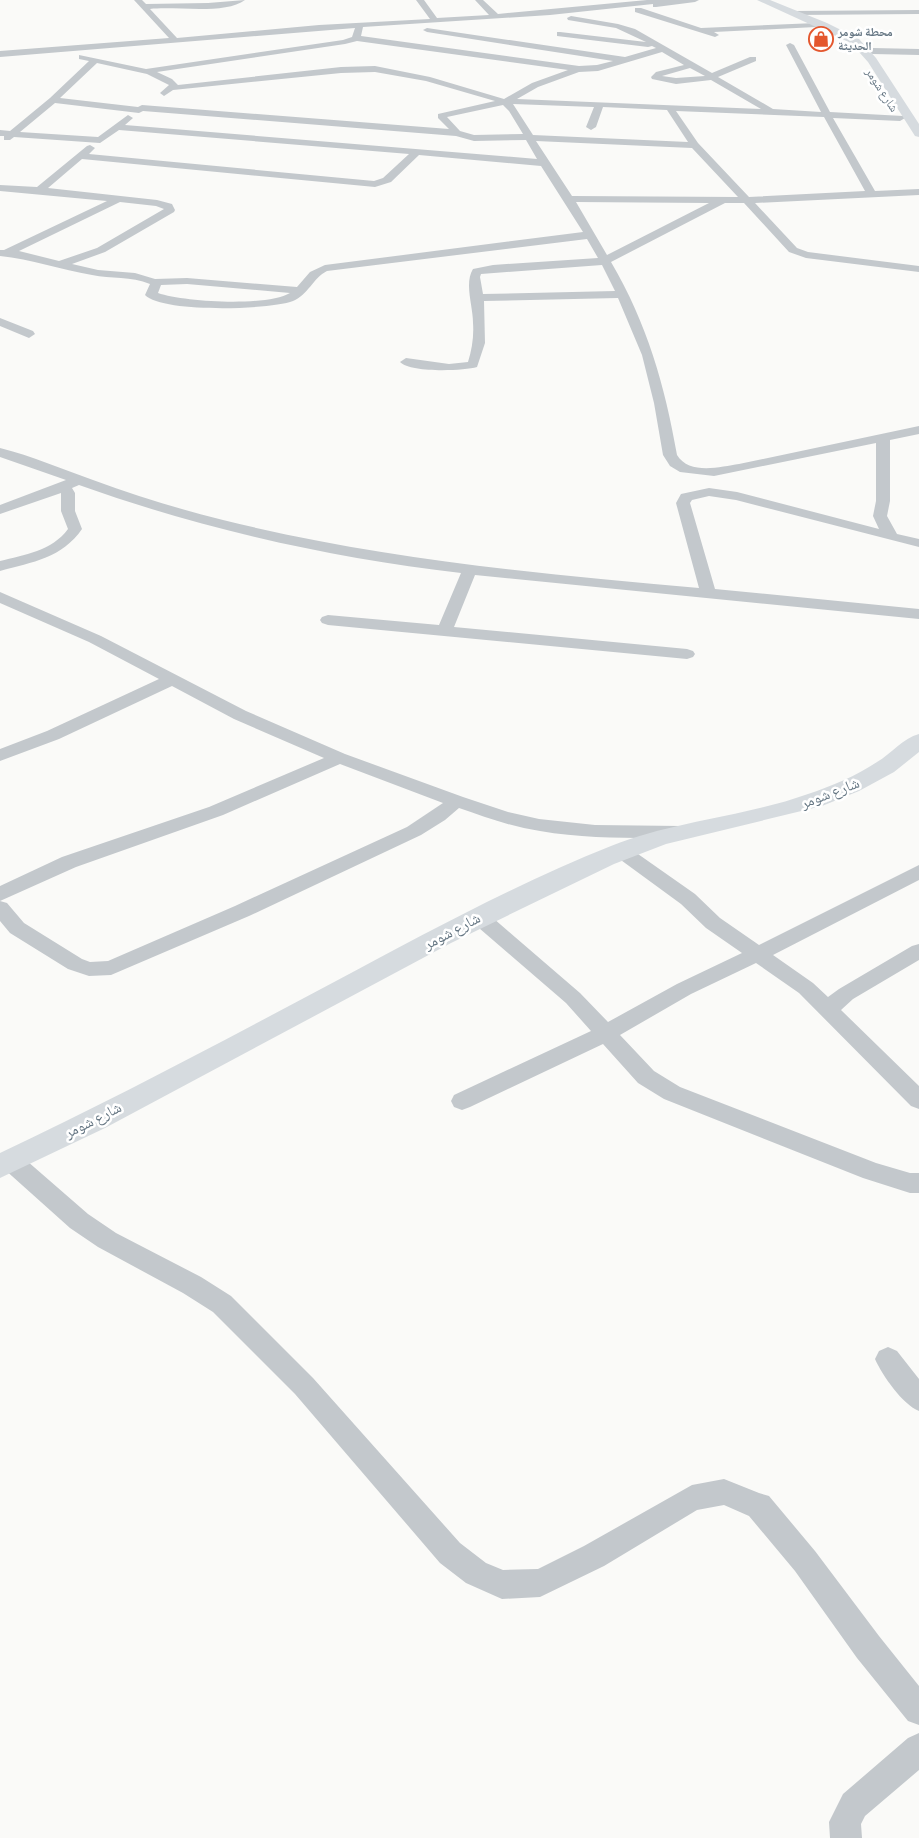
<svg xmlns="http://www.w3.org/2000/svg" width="919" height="1838" viewBox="0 0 919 1838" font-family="Barlow,'Noto Naskh Arabic',sans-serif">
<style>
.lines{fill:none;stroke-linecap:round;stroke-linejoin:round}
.minor{fill:#c3c8cc;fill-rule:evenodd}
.major{fill:#d6dbdf;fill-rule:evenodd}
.labels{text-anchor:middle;stroke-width:5;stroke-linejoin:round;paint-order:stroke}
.far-poi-label{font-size:12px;font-weight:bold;fill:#657683;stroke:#fff;text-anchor:start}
.far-street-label{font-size:12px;fill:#657683;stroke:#fff}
.street-label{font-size:15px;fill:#657683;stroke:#fff}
</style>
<rect width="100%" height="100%" fill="#fafaf8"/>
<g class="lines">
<path class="minor" d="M134,0H142L146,4L208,3L245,0C225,15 176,6 150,9L177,38L319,25L430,19L416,0H424L437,18L489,15L475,0H483L498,14L647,0H699L695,2L656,7H653V4L550,15L363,27L361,36L579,66L597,65L613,61L427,32L423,30L427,28L625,57L656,48L652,46L648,47L557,36V32H560L646,42L616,28L568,20L567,18L571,16L618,24L635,29L712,73L750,57H756V61L718,77L773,109L821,112L786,45L790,43L794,45L830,112L903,116L905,118L900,121L833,118L875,191L919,189V195L755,203L797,248L808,252L919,266V272L806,258L789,252L744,203H725L611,262C647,323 665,386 677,455C689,475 720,467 739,464L919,426V434L890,440V501L887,516L897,534L919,539V547L736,500L709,496L692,500L690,503L715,589L919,609V619L475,575L454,627L687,649L693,651L695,654L693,657L687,659L328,625L322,623L320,620L322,617L328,615L439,625L461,573C331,558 202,529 79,485L72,488L75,493V511L82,529C62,558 33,562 0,571V561C24,555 52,551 68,529L61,511V493L0,514V505L66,480L0,457V448C32,456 62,469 93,480C136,496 179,509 223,520C380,559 539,574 699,588L676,503L681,494L709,488L737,492L879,529L873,516L876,501V443L714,476L680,472L670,466L663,455L654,403L642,355L618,298L484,301L485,343L477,367C463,371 410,373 400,362L406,358L449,364L468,362C472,349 474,336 473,323C473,306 464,283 473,269L493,265L598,258L587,239L327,271C313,278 308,295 293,301C270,310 162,313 145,295L150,284C131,276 111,279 92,275C61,270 31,259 0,256V250H4L107,201L0,191V185L37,187L87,146L90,145L95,148L89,154L374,181L383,178L409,154L119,130L100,143L14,137L10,140H4V136H0V130L10,131L50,98L89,61L79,59V55L146,69L343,40L352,37L355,28L0,57V51L169,38ZM357,41L568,70L532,83L504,99L430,77L375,66L341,67L178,85L172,79L157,72L345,44ZM662,52L684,65L656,72L651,77L652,79L676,84L711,80L761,109L517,99L538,87L579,72L598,71ZM97,63L147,74L169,85L160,93L164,96L173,90L341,73L375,72L426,81L495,101L438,114V118L449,129L142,105L138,107L60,98ZM690,68L705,76L676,78L662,76ZM55,103L139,113L143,111L456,136L474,141L526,140L537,159L125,125L133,118L128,115L98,137L20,132ZM513,104L594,107L586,127L591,130L596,127L603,107L667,110L688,142L533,135ZM503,105L509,111L523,134L474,135L460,131L447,117ZM676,111L824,117L865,191L749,197L698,143ZM536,141L692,148L738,197L572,196ZM419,155L541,166L583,232L325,265L310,272L297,287L187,278L155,279L135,273L98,270L72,264L105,252L174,212L175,210L172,204L157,200L48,188L82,159L375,187L391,182ZM120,202L156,206L164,209L97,248L59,261L19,251ZM576,202L709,203L607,255ZM602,265L615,291L483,294L480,277L481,274ZM187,284L290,293C266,307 184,302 158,293L161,285Z
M635,8H641L701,28L816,23L820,25L816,27L714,32L719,35L715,37L635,12Z
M919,10V14L794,15L790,13L794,11Z
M849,45L873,48L919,49V55L873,54L849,49Z
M0,318L33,331L35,334L29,338L0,326Z
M0,592L101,636L246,711L345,754L463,797L508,812L539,819L595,825L681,826L688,828L690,832L688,836L681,838C634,838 586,839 540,831C512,827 485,817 459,808L445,820L421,835L249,916L111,975L89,976L68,969L10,933L0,921V901L7,903L24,923L82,959L90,962L108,961L235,906L407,827L443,803L340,764L223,815L76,867L0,901V886L62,857L209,807L324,758L234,719L172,686L59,739L0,761V749L47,731L159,679L89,642L0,603Z
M621,845L628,847L695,894L720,918L759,945L919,865V880L773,955L813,983L828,997L839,989L912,946L919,944V960L853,999L841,1010L919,1086V1109L911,1106L799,993L756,963L691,994L620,1035L654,1071L680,1087L876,1163L910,1173H919V1193H910L863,1178L664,1099L638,1083L603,1044L470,1107L462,1110L454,1107L451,1101L454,1095L591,1031L566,1003L472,922L469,917L472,912L479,910L486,912L580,993L608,1022L677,984L742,953L706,928L681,904L614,855L611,851L614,847Z
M11,1152L19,1154L88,1214L116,1233L201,1277L231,1296L313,1378L460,1543L486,1563L503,1570L538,1569L584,1546L692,1485L724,1479L759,1493L769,1496L815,1551L879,1636L919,1686V1725L908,1721L857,1658L795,1571L749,1516L724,1505L697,1510L604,1566L540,1597L502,1599L466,1583L440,1563L295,1394L213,1312L183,1293L98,1247L70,1228L3,1168L0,1162L3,1154Z
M888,1347L897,1351L919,1379V1411C903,1405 882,1375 875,1359L879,1351Z
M919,1733V1770L865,1816L861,1824L862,1838H830L829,1822L843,1794L908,1738Z"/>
<path class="major" d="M757,0H770L827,23L859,39L876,58L919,124V137L915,136L868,62L851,43Z
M919,734V752L894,772L859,791L822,806L666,844L614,864L451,943L105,1128L0,1178V1153C114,1099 225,1040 336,981C424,934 518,883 611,846C674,821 744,817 808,794C832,786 856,776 877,762C891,754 903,738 919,734Z"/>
</g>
<defs>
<symbol id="shop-ring" viewBox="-11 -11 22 22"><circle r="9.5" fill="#fff" stroke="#e4572e" stroke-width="1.5"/><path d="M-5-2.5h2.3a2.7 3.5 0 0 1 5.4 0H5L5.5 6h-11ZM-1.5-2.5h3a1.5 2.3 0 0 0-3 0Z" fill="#e4572e"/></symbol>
</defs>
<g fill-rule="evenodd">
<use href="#shop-ring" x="807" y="25" width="28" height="28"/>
</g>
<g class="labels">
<g class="far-poi-label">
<text x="838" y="36">محطة شومر<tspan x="838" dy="14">الحديثة</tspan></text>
</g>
<g class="far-street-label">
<text transform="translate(882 90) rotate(57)" y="4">شارع شومر</text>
</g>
<g class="street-label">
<text transform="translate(830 793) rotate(-21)" y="5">شارع شومر</text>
<text transform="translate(452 931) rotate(-28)" y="5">شارع شومر</text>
<text transform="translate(93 1120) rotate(-27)" y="5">شارع شومر</text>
</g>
</g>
</svg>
